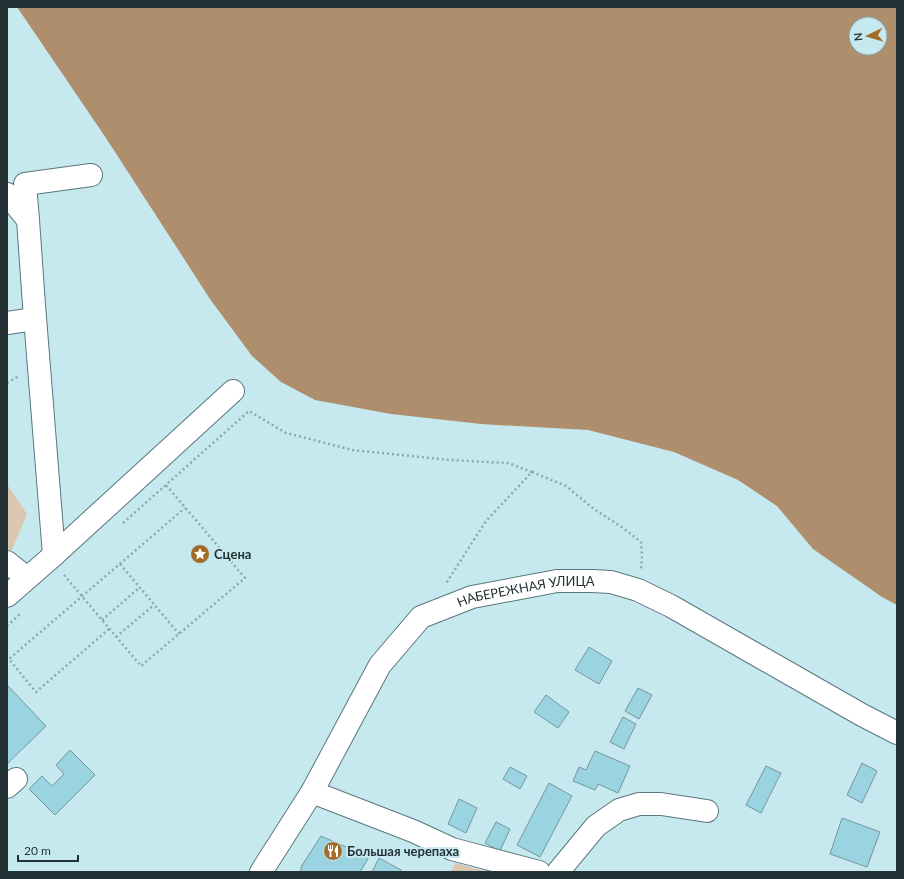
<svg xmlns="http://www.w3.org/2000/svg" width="904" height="879" viewBox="0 0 904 879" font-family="Lato,sans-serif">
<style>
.green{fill:#dbc6b1}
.water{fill:#ae8e6c;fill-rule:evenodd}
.building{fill:#9ad4e0;stroke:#77969d}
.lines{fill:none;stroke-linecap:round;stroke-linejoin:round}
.minor-casing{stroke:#59777e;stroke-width:24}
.path{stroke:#8da8ae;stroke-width:2.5;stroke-dasharray:2 3;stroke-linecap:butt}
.minor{stroke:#fff;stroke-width:22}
.labels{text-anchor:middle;stroke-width:4;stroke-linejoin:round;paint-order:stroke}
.poi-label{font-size:13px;font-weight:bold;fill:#253235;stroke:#c6e8ef;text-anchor:start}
.street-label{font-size:13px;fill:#253235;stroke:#c6e8ef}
</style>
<rect width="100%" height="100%" fill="#c6e8ef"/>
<path class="green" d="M7,484L27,514L11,552L7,549Z
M455,863L488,872H451Z"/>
<path class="water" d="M17,7H897V605L882,597L813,549L777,506L738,480L674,452L588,430L481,424L391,414L315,400L281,382L252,356L210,299L106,138ZM856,24H880V48H856Z"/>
<path class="building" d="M589,647L612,661L599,684L575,670Z
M7,685L46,726L7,764Z
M638,688L652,695L639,719L625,711Z
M546,695L569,712L558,728L534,712Z
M623,717L636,724L624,749L610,742Z
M70,750L95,775L55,815L29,789L42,776L52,786L64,774L56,765Z
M595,751L630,766L618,793L598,784L595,790L573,781L579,767L586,770Z
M862,763L877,771L862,803L847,795Z
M766,766L781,773L761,813L746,805Z
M510,767L527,776L520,789L503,779Z
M549,783L572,796L540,857L517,845Z
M459,799L477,808L466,833L448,824Z
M842,818L880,832L867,867L830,854Z
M496,822L510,829L500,851L485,843Z
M321,836L369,857L360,872H301V867Z
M379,858L401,870L400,872H372Z"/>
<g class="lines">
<defs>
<g id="minor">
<path d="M7,194L28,220L34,305L54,555"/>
<path d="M28,220L25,184L91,175"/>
<path d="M7,323L35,319"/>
<path d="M7,562L27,578"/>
<path d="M7,596L54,555L233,391"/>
<path d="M7,787L16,779"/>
<path d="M312,792L413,831L452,849L539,872"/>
<path id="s1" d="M261,872L312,792L380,665L421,617L472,597L557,581H592L611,582L638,590L671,606L862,715L897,733"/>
<path d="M558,872L596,826L619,810L639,804H661L707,811"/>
</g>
</defs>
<use href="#minor" class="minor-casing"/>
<path class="path" d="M7,383L19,376
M532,472L566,486L594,509L623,528L641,542L642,556L641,569
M123,523L249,411L286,433L352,450L450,460L508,463L532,472L486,521L445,585
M120,564L179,634
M64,575L141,666L245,578L166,485
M102,620L139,588
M7,626L20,614
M109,629L36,692L9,659L185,508
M116,637L154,605"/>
<use href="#minor" class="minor"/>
</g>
<defs>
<symbol id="sight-disc" viewBox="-11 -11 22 22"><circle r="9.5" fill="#a26b27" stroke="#c6e8ef"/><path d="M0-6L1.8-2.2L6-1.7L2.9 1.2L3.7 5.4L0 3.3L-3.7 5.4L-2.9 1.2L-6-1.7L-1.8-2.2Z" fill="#fff"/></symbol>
<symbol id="restaurant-disc" viewBox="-11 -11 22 22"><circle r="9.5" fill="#a26b27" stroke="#c6e8ef"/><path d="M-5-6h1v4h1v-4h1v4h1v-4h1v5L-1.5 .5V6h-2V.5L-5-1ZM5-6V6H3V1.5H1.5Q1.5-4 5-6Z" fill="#fff"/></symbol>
</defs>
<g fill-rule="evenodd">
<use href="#sight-disc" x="189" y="543" width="22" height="22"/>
<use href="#restaurant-disc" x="322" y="840" width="22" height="22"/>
</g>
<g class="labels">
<g class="poi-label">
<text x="214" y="559">Сцена</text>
<text x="347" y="856">Большая черепаха</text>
</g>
<g class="street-label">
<text dy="5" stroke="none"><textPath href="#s1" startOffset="411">НАБЕРЕЖНАЯ УЛИЦА</textPath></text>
</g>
</g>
<rect width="904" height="879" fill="none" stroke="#253235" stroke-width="16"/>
<g transform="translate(868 36) rotate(265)"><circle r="19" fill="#c6e8ef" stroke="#869fa5"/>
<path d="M0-3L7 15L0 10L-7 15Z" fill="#a26b27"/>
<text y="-6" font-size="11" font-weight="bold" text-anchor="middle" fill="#253235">N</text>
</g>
<path d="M18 855v6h60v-6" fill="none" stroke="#253235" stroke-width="2"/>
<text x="24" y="855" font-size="12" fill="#253235" stroke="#c6e8ef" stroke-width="3" paint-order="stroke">20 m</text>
</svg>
